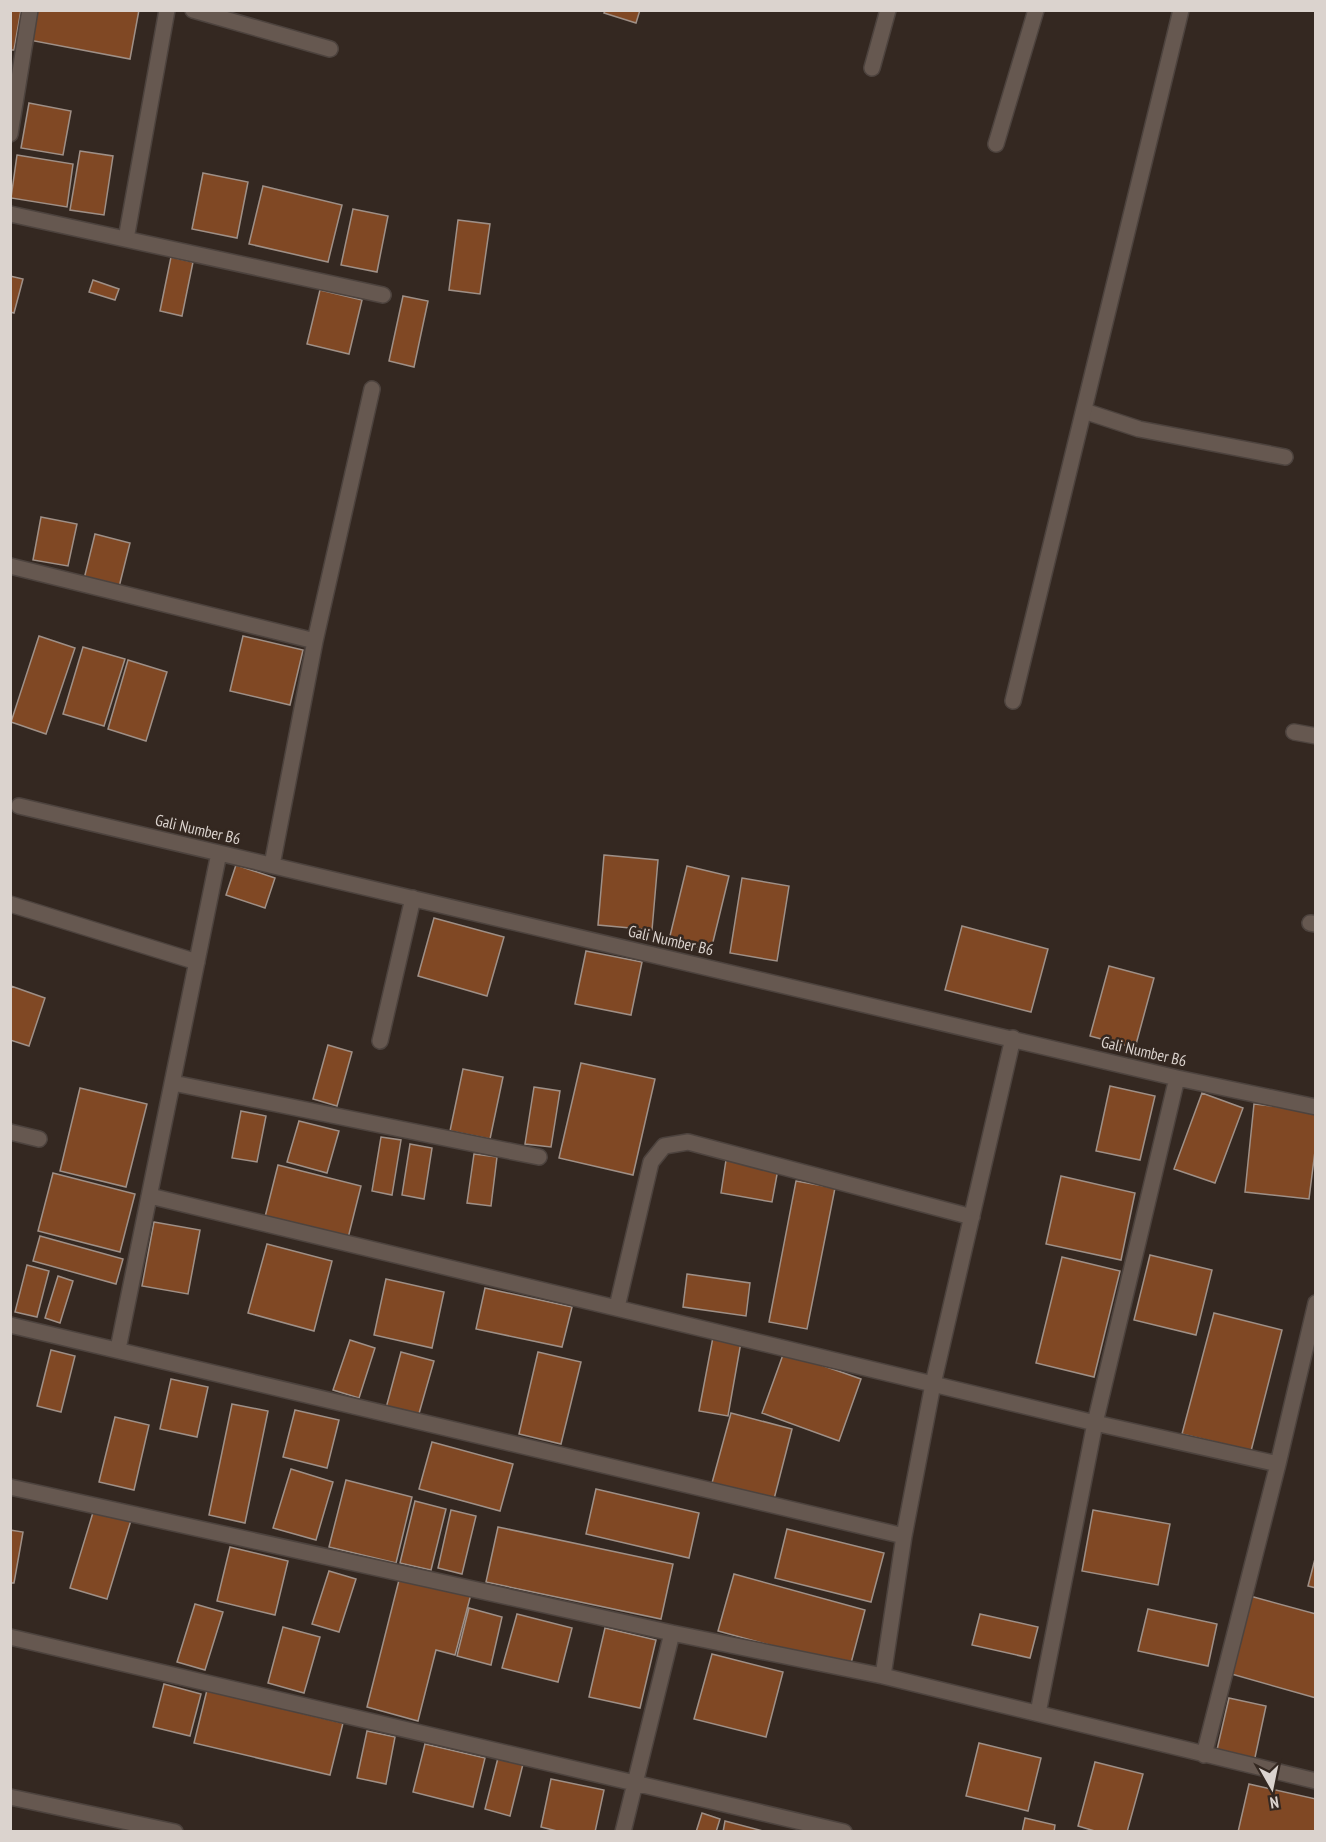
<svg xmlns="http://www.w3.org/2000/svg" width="1326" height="1842" viewBox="0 0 1326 1842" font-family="'PT Sans Narrow',sans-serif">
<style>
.building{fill:#804824;stroke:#9f9087;stroke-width:1.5}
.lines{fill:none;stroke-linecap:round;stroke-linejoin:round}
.lane-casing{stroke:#4d433e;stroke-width:18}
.street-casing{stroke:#4d433e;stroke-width:18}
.lane{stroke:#665850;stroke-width:15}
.street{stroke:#665850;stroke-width:15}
.labels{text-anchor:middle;stroke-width:5;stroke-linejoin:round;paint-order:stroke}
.street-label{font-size:16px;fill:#dbd3ce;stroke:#342821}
</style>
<rect width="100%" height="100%" fill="#342821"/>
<path class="building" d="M10,10H21L14,50H10Z
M35,10H139L130,59L29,40Z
M605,10H640L636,23L604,13Z
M29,103L71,111L63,155L21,148Z
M80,151L113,156L104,215L70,210Z
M17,155L73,164L67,207L11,198Z
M203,173L248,182L237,238L192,229Z
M263,186L342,205L328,262L249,244Z
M353,209L388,216L377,272L341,265Z
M458,220L490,224L480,294L449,290Z
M171,257L193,262L182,316L160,311Z
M10,276L23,279L14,313L10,312Z
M93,280L119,289L115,300L89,292Z
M320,290L362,300L349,354L307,344Z
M403,296L428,301L414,367L389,361Z
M41,517L77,524L68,566L33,560Z
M95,534L130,543L119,587L84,579Z
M39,636L75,648L46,734L11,722Z
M243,636L303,650L290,705L230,691Z
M83,647L125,659L104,726L63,714Z
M128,660L167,672L146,741L108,729Z
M604,855L658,860L652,930L598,925Z
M236,865L275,878L265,908L226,895Z
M687,866L729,876L711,950L669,940Z
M742,878L789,886L777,961L730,953Z
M434,918L504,937L487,996L418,976Z
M962,926L1048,949L1031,1012L945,990Z
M586,951L642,962L631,1015L575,1004Z
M1109,966L1154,978L1135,1048L1090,1036Z
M11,986L45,998L29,1046L10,1040Z
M328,1045L352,1052L337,1106L313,1099Z
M581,1063L655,1079L633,1175L559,1158Z
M463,1069L503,1077L490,1139L450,1131Z
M1110,1086L1155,1096L1140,1160L1096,1151Z
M534,1087L560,1091L551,1147L525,1144Z
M80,1088L147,1104L126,1187L60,1171Z
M1202,1093L1243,1108L1215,1183L1174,1169Z
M1254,1104L1316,1111V1143L1309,1199L1245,1192Z
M241,1111L266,1116L257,1162L232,1158Z
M299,1121L339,1131L327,1173L287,1162Z
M381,1137L401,1140L392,1195L372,1191Z
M410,1144L432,1148L424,1199L402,1195Z
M474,1154L497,1157L491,1206L467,1203Z
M726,1160L778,1169L772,1202L721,1193Z
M278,1165L361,1186L348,1238L265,1217Z
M53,1173L135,1194L120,1252L38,1231Z
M1061,1176L1135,1193L1121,1260L1046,1244Z
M796,1181L835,1188L807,1329L769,1322Z
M154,1222L200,1230L188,1294L142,1286Z
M40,1236L123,1259L116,1284L33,1261Z
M267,1244L332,1261L314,1331L248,1313Z
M1150,1255L1212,1270L1196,1335L1134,1320Z
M1062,1257L1120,1271L1094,1377L1036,1363Z
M27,1265L49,1271L37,1317L15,1312Z
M687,1274L750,1283L746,1316L683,1307Z
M58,1276L73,1281L60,1323L45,1318Z
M386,1279L444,1292L432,1348L374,1335Z
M485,1288L572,1307L562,1347L476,1329Z
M1214,1313L1282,1330L1251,1451L1182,1434Z
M713,1337L741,1342L728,1416L699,1411Z
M350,1340L375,1348L359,1398L333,1390Z
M51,1350L75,1356L61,1412L37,1406Z
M401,1352L434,1361L418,1417L386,1408Z
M538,1352L581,1362L561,1444L519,1434Z
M784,1352L861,1379L839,1441L762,1413Z
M171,1379L208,1387L197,1437L160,1429Z
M232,1404L268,1411L245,1523L209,1515Z
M295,1410L339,1420L327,1468L283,1457Z
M731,1413L792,1429L774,1499L712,1483Z
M115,1417L149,1425L134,1490L99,1482Z
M432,1442L513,1464L500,1511L419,1489Z
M291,1469L333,1482L316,1540L273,1528Z
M346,1480L412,1497L396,1563L329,1547Z
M596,1489L699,1513L689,1558L586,1534Z
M415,1501L446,1509L431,1570L400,1563Z
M95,1506L132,1517L107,1599L70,1588Z
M451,1510L476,1516L462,1574L438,1568Z
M1093,1510L1170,1524L1158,1585L1082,1571Z
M498,1527L673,1564L661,1619L486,1582Z
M787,1529L884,1553L871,1602L775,1578Z
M10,1530L23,1532L14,1583H10Z
M230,1547L288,1561L275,1615L217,1601Z
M1316,1555V1588L1308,1586Z
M329,1571L356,1579L339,1632L312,1624Z
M734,1574L865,1610L850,1667L718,1631Z
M400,1576L471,1594L455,1655L436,1650L418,1721L367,1707Z
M1250,1596L1316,1614V1698L1228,1673Z
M195,1604L223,1612L205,1670L177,1662Z
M469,1608L502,1617L491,1665L457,1656Z
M1148,1609L1217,1624L1208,1666L1138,1651Z
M517,1614L572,1628L558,1682L502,1668Z
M980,1614L1038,1627L1030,1658L972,1645Z
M283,1627L320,1637L304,1693L268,1683Z
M605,1628L656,1640L640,1708L589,1697Z
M712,1654L783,1672L766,1737L694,1719Z
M164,1684L201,1694L190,1736L153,1727Z
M207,1690L343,1723L330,1775L194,1743Z
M1229,1698L1266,1706L1254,1762L1216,1754Z
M367,1731L395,1737L386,1784L357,1778Z
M979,1743L1041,1758L1028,1811L966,1796Z
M425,1744L485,1758L473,1807L413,1792Z
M499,1754L524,1760L510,1816L485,1809Z
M1095,1762L1143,1774L1127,1832H1098L1078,1826Z
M551,1779L604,1790L595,1832H561L541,1827Z
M1249,1784L1316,1799V1832H1238Z
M702,1813L720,1819L716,1832H696Z
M1025,1818L1055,1825L1054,1832H1022Z
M725,1821L767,1832H723Z"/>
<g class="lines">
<defs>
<path id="lane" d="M1084,411L1139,429L1285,457"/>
<path id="street" d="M193,10L330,49
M872,68L888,10
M10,134L30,10
M996,144L1036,10
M10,214L383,295
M126,239L167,10
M10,566L315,641
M1013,701L1181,10
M1294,732L1316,736
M19,806L1177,1078L1316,1107
M272,865L315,641L372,389
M10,904L197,962
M1310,923L1316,924
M380,1041L413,898
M173,1083L539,1157
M10,1132L39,1139
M150,1196L1095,1423L1278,1464
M617,1307L651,1162L664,1146L688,1142L972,1217
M10,1325L904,1536
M118,1349L219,853
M10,1487L672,1633L883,1676L1316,1781
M10,1637L844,1832
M883,1676L904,1536L933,1384L1013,1038
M1038,1713L1095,1423L1177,1078
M1204,1755L1278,1464L1316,1303
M10,1797L175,1832
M623,1832L672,1633"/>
</defs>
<use href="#lane" class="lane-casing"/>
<use href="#street" class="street-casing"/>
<use href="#lane" class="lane"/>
<use href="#street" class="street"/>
</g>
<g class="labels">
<g class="street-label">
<text transform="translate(198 829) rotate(13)" y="6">Gali Number B6</text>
<text transform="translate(671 940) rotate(13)" y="6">Gali Number B6</text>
<text transform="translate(1144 1051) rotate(13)" y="6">Gali Number B6</text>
</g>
</g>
<rect width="1326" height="1842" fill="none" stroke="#dbd3ce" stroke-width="24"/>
<g transform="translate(1272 1788) rotate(171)" stroke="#342821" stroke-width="4.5" paint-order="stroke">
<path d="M0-4.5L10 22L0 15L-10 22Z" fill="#dbd3ce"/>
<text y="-9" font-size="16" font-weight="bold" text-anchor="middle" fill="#dbd3ce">N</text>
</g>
</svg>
